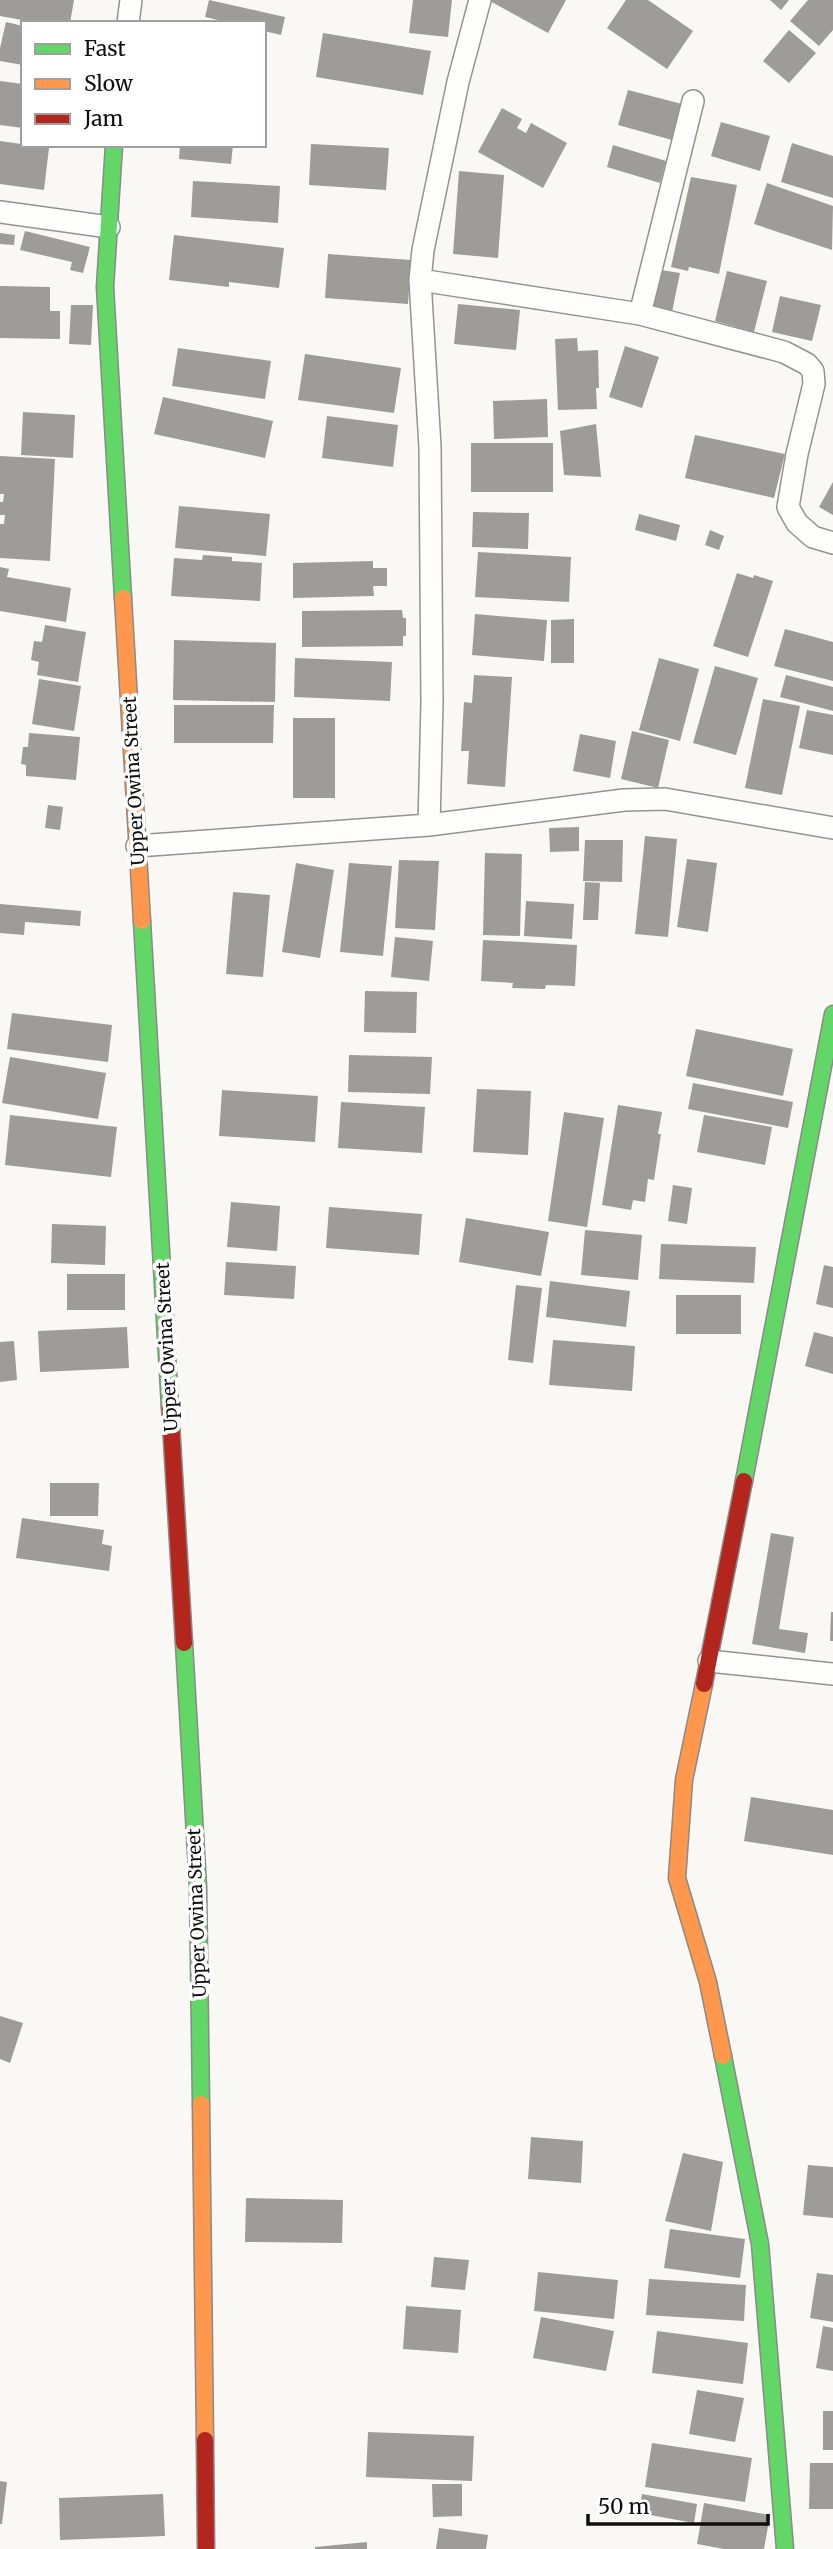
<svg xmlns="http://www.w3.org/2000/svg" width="833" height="2549" viewBox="0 0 833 2549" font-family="Merriweather,serif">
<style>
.building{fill:#9e9c99}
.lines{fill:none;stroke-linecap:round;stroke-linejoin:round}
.street-casing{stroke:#949392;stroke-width:24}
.fast-casing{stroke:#8b8a88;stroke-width:19}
.slow-casing{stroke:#8b8a88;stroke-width:19}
.jam-casing{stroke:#8b8a88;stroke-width:19}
.street{stroke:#fefefd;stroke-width:21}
.fast{stroke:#63d668;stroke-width:16}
.slow{stroke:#ff974d;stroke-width:16}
.jam{stroke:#b3261e;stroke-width:16}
.labels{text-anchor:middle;stroke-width:7;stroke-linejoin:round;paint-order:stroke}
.street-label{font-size:18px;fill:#0e0e0e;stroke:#fff}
</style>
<rect width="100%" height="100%" fill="#faf8f4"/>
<path class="building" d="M0,0H74L70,23H38L0,16Z
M209,0L285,17L281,35L264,31V23H231L205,17Z
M413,0H452L448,37L409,33Z
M488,0H566L548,33Z
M626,0H648L693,31L667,69L607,28Z
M770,0H789L781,10Z
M808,0H833V30L819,46L790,21Z
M6,22L23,26V65L0,61V48Z
M789,30L816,53L789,83L763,61Z
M323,33L431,51L423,95L316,77Z
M0,81L23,84V128L0,125Z
M628,90L682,104L672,140L618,125Z
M502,108L522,119L517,128L526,133L531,123L567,143L543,188L478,152Z
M721,122L770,136L760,171L711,156Z
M0,141L49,148L44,190L0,184Z
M792,143L833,156V198L781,182Z
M311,144L389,148L386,190L309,185Z
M180,145H233L231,164L179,159Z
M613,145L666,161L660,183L607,167Z
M459,171L504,175L498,258L453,254Z
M691,177L737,185L719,274L689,267L688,271L671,267Z
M193,181L280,186L278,223L191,217Z
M767,183L833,206L832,250L754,224Z
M25,231L90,247L83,273L70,270L72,262L20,250Z
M0,233L15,235L14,245L0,244Z
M174,235L284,248L279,288L229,282V287L169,280Z
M328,254L411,260L408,304L325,298Z
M661,270L680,273L672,312L653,308Z
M727,271L767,281L754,332L715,321Z
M0,286L50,287V311H60V339L0,338Z
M780,296L821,305L812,341L772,332Z
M458,304L520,310L516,350L454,344Z
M71,305H93L91,345L69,344Z
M577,338L578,351L598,350L599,388H596L597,409L558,410L555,339Z
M625,346L659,357L642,408L609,397Z
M178,348L271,361L265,399L172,386Z
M305,354L401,368L394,413L298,400Z
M163,397L273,421L265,458L154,434Z
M547,399L548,437L494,439L493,401Z
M23,412L75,415L73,458L21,455Z
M327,416L398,425L393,467L322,458Z
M596,424L601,477L564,475L560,431Z
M695,435L785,454L774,498L685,478Z
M471,443H553V492H471Z
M0,456L55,459L50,561L0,558V524H4L5,515H0V502H3L4,494H0Z
M833,482V515L819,507Z
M179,506L270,514L266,556L175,548Z
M473,512L529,513L528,549L472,547Z
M639,514L680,525L676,541L635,530Z
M710,530L724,536L719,550L705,545Z
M478,552L571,557L569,602L475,597Z
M203,555L232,557V561L262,563L260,601L171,596L174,558L202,560Z
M373,561V568H387V586H373L374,596L293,598V563Z
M0,567L9,569L7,577L71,588L66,622L0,611Z
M737,573L753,578L754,575L773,581L748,657L713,646Z
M402,610L403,618H406V636H403V646L302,647V611Z
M475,614L547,620L544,661L472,655Z
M574,619V663H551V620Z
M45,625L86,632L78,682L37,675L39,662L31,660L34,641L42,642Z
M785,629L833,642V681L774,666Z
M174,640L276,643L275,702L173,700Z
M295,658L392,662L390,701L294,697Z
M659,658L699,669L680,741L639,730Z
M715,666L758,678L736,755L693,743Z
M474,675L512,677L505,787L467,784L469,751H461L464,702L472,703Z
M786,675L833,687V711L780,697Z
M39,679L81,686L74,731L32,724Z
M763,699L800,706L782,795L745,788Z
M174,705H274L273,743H174Z
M807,710L833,715V755L799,748Z
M293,718H335V798H293Z
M632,731L669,740L658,788L621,779Z
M29,733L80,737L76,780L26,776V765L21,764L23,747H28Z
M580,734L616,741L610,778L573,771Z
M48,805L63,807L60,830L45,828Z
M579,827V851L550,852L549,828Z
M645,836L677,839L668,937L635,934Z
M585,840H623L622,882L583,881Z
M485,853L522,854L520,936L483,935Z
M687,859L717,863L708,932L677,927Z
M399,860L439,861L435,930L395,928Z
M296,863L334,870L320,958L282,952Z
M349,863L392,866L383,956L340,952Z
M585,882L600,883L598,920H583Z
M233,892L270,895L263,977L226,974Z
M526,901L574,904L572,939L524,936Z
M0,904L81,911L80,926L25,922L24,935L0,933Z
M395,937L433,941L429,981L391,977Z
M483,940L577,945L575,986L546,985L545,989L512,988L513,983L481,981Z
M365,991L417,992L416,1033L364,1032Z
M12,1013L112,1025L108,1062L7,1049Z
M696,1029L793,1049L783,1096L686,1076Z
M349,1055L432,1057L430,1094L348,1092Z
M10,1057L106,1073L98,1119L2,1103Z
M693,1083L793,1102L788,1128L688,1109Z
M477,1089L531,1091L528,1155L473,1152Z
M222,1090L318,1096L315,1142L219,1136Z
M341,1102L425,1107L422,1153L338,1148Z
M618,1105L662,1112L658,1134H661L654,1180L648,1179L645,1202L633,1200L631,1210L602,1205Z
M564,1112L604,1118L587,1227L548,1221Z
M10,1115L117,1127L111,1177L5,1165Z
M704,1115L772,1127L765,1165L697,1152Z
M673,1185L692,1188L687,1224L668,1221Z
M231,1202L280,1206L277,1251L227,1247Z
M329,1207L422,1214L419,1255L326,1248Z
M466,1218L549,1232L541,1276L459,1262Z
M52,1224L106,1226L105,1265L51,1263Z
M585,1230L642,1235L638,1280L581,1275Z
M661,1244L756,1247L754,1283L659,1279Z
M226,1262L296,1266L294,1299L224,1295Z
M824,1265L833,1267V1308L816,1304Z
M67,1274H125V1310H67Z
M550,1281L630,1291L626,1327L546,1317Z
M516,1285L542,1288L533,1363L508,1360Z
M676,1295H741V1334H676Z
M127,1327L129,1368L40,1372L38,1331Z
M814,1332L833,1337V1374L805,1366Z
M553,1340L635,1346L632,1391L549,1385Z
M14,1341L17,1380L0,1382V1342Z
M50,1483H99L98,1516H50Z
M22,1518L104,1530L102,1544L112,1546L109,1571L16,1558Z
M771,1533L794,1537L779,1629L808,1633L805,1653L752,1644Z
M831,1612H833V1641H830Z
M751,1797L833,1810V1855L744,1841Z
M0,2016L23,2023L10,2063L0,2059Z
M531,2137L583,2141L581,2183L528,2179Z
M683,2153L723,2162L711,2231L665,2221Z
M808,2165L833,2167V2218L803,2215Z
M246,2198L343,2200L342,2243L245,2242Z
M670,2229L745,2239L740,2278L664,2268Z
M434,2257L469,2260L465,2290L431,2287Z
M538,2272L618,2280L614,2319L534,2311Z
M817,2273L833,2275V2322L810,2318Z
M649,2279L746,2285L744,2321L646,2315Z
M406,2306L461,2310L458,2353L403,2349Z
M541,2317L614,2331L606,2371L533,2358Z
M823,2326L833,2328V2371L816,2368Z
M657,2331L748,2343L743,2384L652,2373Z
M697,2390L744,2398L735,2442L689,2434Z
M823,2411H833V2450H823Z
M368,2432L474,2436L472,2481L366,2477Z
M652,2443L752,2458L745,2502L645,2487Z
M810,2463H833V2509H809Z
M0,2481L7,2482L2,2524H0Z
M432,2484H462V2516L433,2517Z
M163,2494L165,2536L60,2540L59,2498Z
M642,2494L697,2504L694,2523L639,2513Z
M704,2503L770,2515L764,2549H724L697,2544Z
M439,2528L488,2535L486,2549H436Z
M367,2542V2549H315V2547Z"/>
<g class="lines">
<defs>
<path id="street" d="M128,23L131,0
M0,212L109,227
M420,280L640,314L784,352L807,364L813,371L814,384L797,454L788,507L797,523L813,537L833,543
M640,314L693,101
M429,825L432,703L430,447L420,280L423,250L458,82L480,0
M137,846L429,825L624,800L665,799L833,828
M709,1661L833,1674"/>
<path id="fast" d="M114,145L105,287L123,598
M142,921L170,1407
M744,1481L833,1014
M184,1643L198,1887L201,2104
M723,2056L760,2244L785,2549"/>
<path id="slow" d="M123,598L142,921
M704,1684L684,1780L677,1878L708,1982L723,2056
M201,2104L205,2440"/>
<path id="jam" d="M170,1407L184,1643
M704,1684L744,1481
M205,2440L206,2549"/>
</defs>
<use href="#street" class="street-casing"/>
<use href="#fast" class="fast-casing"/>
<use href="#slow" class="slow-casing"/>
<use href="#jam" class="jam-casing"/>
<use href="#street" class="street"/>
<use href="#fast" class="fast"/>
<use href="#slow" class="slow"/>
<use href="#jam" class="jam"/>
</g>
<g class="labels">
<g class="street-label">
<text transform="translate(134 781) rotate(-93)" y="6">Upper Owina Street</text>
<text transform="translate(167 1347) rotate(-93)" y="6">Upper Owina Street</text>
<text transform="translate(197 1913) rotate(-92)" y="6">Upper Owina Street</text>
</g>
</g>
<rect x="21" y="21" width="245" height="126" fill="#ffffff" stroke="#9f9f9f" stroke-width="2"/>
<rect x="35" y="44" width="35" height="10" fill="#63d668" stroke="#9f9f9f" stroke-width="2"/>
<text x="84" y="56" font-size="21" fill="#0e0e0e">Fast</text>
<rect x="35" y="79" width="35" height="10" fill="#ff974d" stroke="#9f9f9f" stroke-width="2"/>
<text x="84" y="91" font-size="21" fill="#0e0e0e">Slow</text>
<rect x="35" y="114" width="35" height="10" fill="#b3261e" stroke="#9f9f9f" stroke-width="2"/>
<text x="84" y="126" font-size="21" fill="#0e0e0e">Jam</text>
<path d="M588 2514v10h180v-10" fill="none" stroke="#0e0e0e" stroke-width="3.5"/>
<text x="598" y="2514" font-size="21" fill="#0e0e0e" stroke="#ffffff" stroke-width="5" paint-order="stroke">50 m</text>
</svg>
